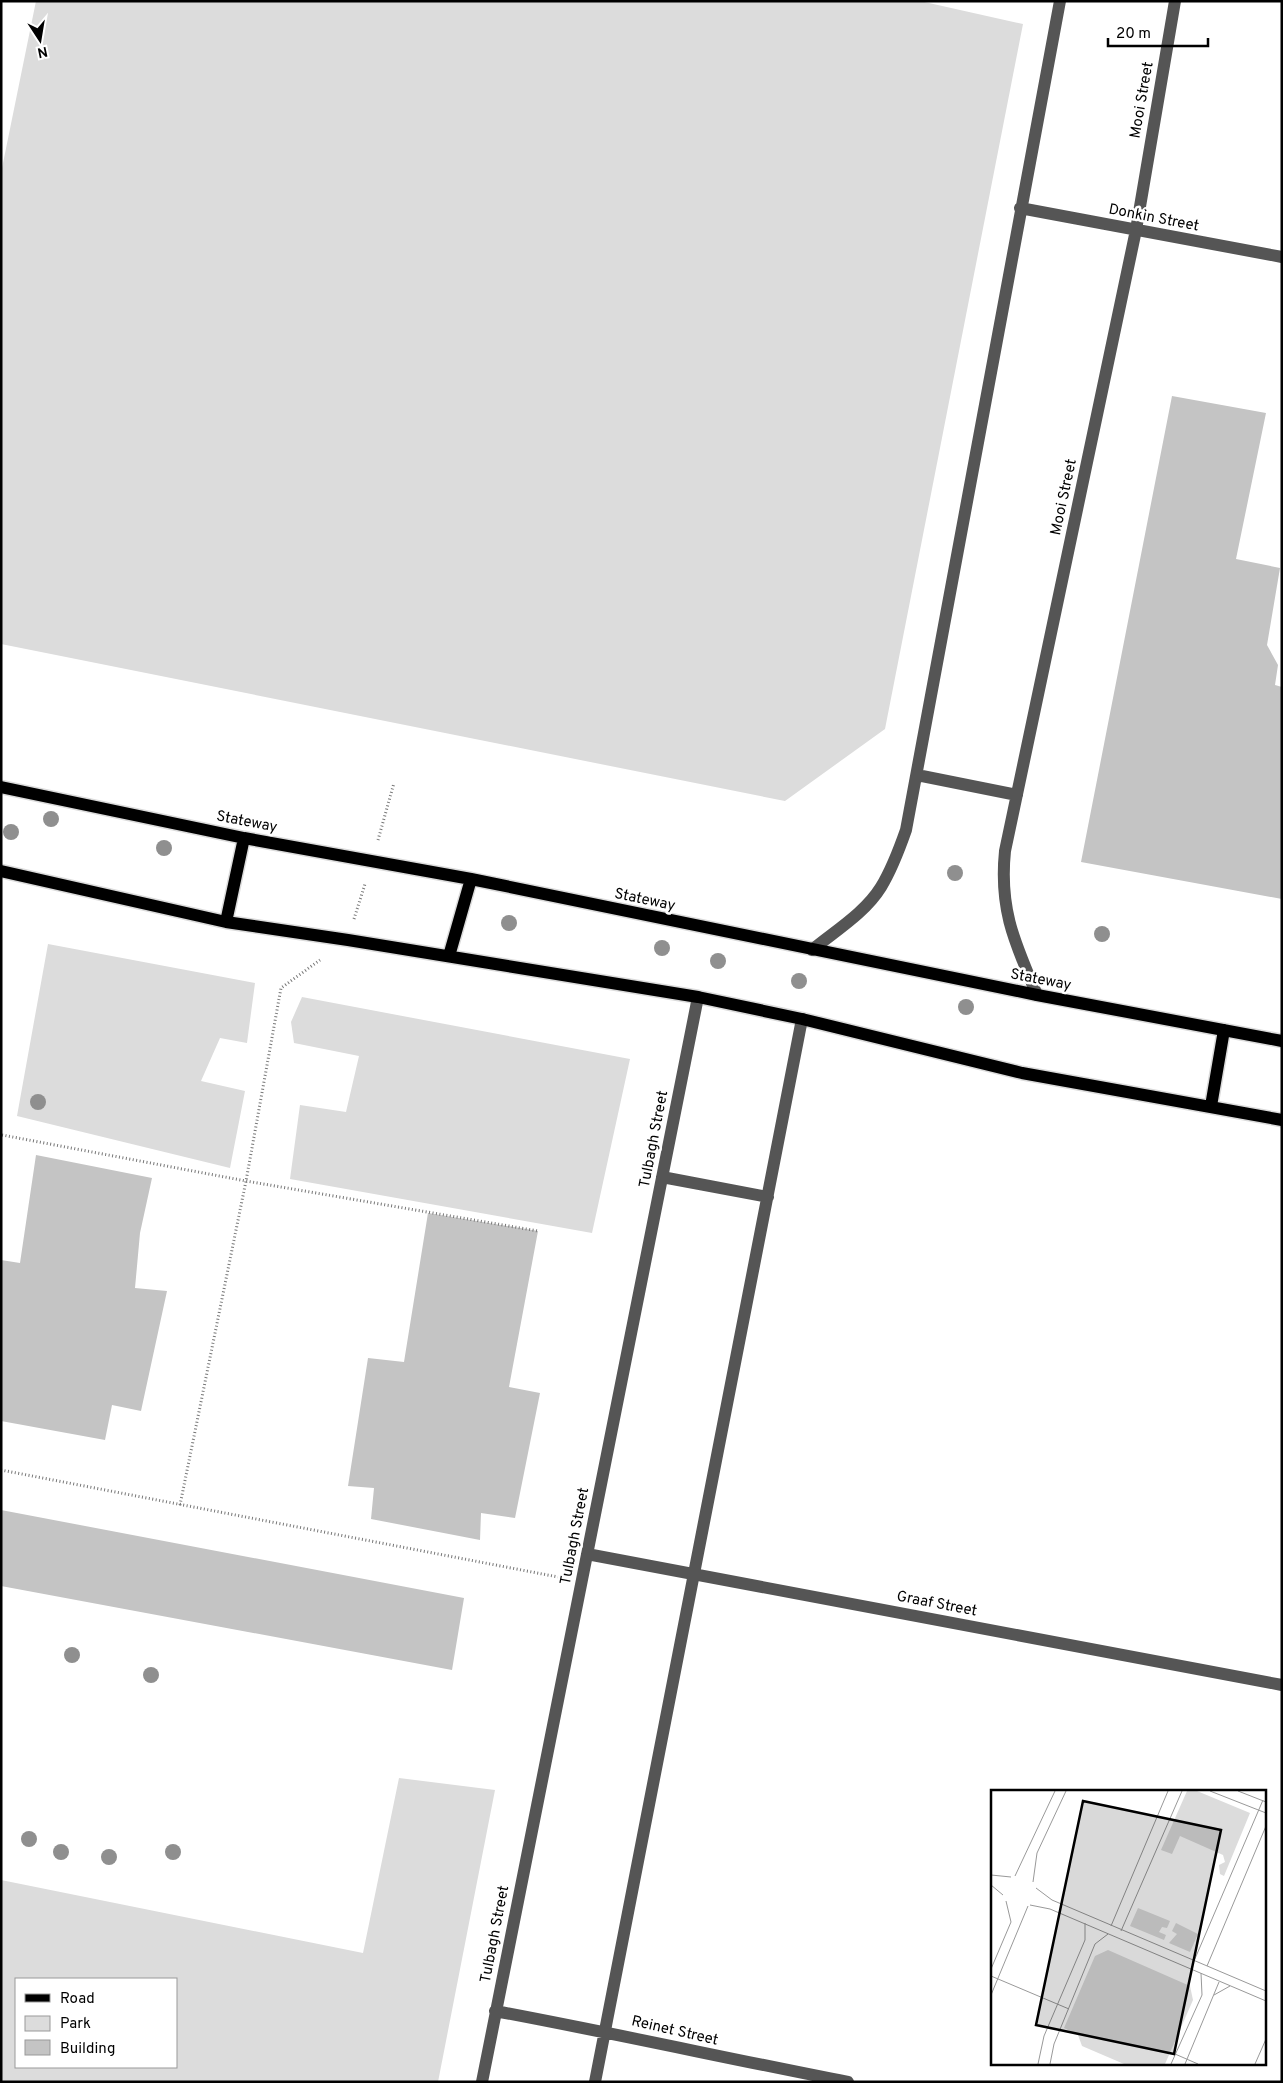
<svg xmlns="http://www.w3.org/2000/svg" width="1283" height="2083" viewBox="0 0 1283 2083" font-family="Overpass,sans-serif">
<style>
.green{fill:#dcdcdc;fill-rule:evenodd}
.building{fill:#c4c4c4}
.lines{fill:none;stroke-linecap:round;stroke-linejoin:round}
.major-casing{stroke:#dbdbdb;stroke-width:15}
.path{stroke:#777;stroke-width:3;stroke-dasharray:1 2.5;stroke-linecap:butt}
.minor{stroke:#555;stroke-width:12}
.major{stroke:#000;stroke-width:12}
.tree{fill:#8f8f8f}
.labels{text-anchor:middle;stroke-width:5;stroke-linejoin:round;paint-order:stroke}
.street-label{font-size:15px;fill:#000;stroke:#fff}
.inset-road{fill:none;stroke:#999;stroke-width:1}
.view{fill:#000;fill-opacity:0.15;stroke:#000;stroke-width:2.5}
.inset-edge{fill:none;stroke:#000;stroke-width:2.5}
</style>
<rect width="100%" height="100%" fill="#fff"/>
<path class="green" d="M36,1H920L1023,24L885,729L785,801L1,644V173Z
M48,944L255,983L247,1043L220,1038L201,1081L245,1091L230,1168L17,1116Z
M302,997L630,1059L592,1233L290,1179L300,1105L346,1112L359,1056L294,1043L291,1022Z
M399,1778L495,1790L438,2082H1V1880L363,1953ZM16,1979H176V2067H16Z"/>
<path class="building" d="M1172,396L1266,413L1236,559L1280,568L1267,645L1278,665L1275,685L1282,687V899L1081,862Z
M36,1155L152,1178L140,1233L135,1288L167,1291L141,1411L112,1405L105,1440L1,1421V1260L20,1263Z
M428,1213L538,1231L509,1387L540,1393L515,1518L481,1513L480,1540L371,1519L374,1488L348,1486L368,1358L404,1362Z
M1,1510L464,1598L452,1670L1,1586Z"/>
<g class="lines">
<defs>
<path id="major" d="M1,787L244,838L471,879L1037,995L1282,1041
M1,871L226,922L348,940L698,997L802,1019L1022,1073L1282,1120
M226,922L244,838
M449,956L471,879
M1211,1106L1224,1030"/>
</defs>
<use href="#major" class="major-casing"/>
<path class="path" d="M378,840L394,783
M354,919L365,884
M2,1135L246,1181L538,1231
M1,1470L558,1577
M180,1505L246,1181L281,988L320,960"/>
<path class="minor" d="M1020,208L1282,257
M917,775L1017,795
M812,950C835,931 865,913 881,887C892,869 899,850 906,830L1060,1
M1037,995C1015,943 999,910 1005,851L1136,230L1175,1
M662,1177L768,1197
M587,1554L1282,1685
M495,2011C613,2033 730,2059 848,2082
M482,2082L698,997
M595,2082L802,1019"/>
<use href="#major" class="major"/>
</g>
<g class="tree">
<circle cx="51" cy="819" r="8"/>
<circle cx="11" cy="832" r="8"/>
<circle cx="164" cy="848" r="8"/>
<circle cx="955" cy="873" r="8"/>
<circle cx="509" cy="923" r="8"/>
<circle cx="1102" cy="934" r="8"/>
<circle cx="662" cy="948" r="8"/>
<circle cx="718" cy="961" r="8"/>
<circle cx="799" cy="981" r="8"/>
<circle cx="966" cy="1007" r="8"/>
<circle cx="38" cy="1102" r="8"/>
<circle cx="72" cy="1655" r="8"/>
<circle cx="151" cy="1675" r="8"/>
<circle cx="29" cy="1839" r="8"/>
<circle cx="61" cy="1852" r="8"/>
<circle cx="173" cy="1852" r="8"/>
<circle cx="109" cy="1857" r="8"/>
</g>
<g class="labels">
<g class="street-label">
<text transform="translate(1141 100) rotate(-80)" y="5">Mooi Street</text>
<text transform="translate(1154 217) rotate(11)" y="5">Donkin Street</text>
<text transform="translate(1063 497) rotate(-78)" y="5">Mooi Street</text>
<text transform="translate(247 821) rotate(11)" y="5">Stateway</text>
<text transform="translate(645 899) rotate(12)" y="5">Stateway</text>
<text transform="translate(1041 979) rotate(11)" y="5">Stateway</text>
<text transform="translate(653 1139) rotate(-79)" y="5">Tulbagh Street</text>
<text transform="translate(574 1536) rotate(-79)" y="5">Tulbagh Street</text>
<text transform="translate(937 1603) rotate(11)" y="5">Graaf Street</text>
<text transform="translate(494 1934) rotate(-79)" y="5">Tulbagh Street</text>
<text transform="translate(675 2030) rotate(13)" y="5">Reinet Street</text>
</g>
</g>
<g transform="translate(991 1790)">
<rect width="275" height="275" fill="#fff"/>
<path d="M196,1H206L259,23L233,86L229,84L228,75L234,72L232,65L189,46L181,64L170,60ZM147,118L179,131L176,138L171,137L168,142L175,145L173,150L139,136ZM185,133L207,144L199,162L178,153L186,144L181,141ZM117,160L199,196L202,210L174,274H133L91,256L87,245L73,238L104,166Z" fill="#dcdcdc"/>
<path class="inset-road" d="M219,1L275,23M247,1L275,12M0,85L20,87M24,86L64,1M42,92L46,63L75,1M0,95L12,105M45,98L61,110L275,201M39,115L59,119L275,211M120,136L177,1M130,141L191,1M203,171L272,10M216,176L275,36M0,179L20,132L15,111M0,186L78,219M0,205L37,116M223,205L239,196M184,264L207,274M47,274L53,246L94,150V133M59,274L63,254L104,154L117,144M180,274L211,205L210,183M194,274L228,192M264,274L275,249"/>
<path class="view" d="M92,11L230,40L183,264L45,235Z"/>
<rect width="275" height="275" class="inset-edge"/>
</g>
<rect width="1283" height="2083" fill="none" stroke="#000000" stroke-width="5"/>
<rect x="15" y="1978" width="162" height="90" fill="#ffffff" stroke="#999999"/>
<rect x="25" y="1994" width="25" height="8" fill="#000000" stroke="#999999"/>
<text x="60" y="2003" font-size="15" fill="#000000">Road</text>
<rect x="25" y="2016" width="25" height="15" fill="#dcdcdc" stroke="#999999"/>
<text x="60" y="2028" font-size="15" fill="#000000">Park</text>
<rect x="25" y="2040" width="25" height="15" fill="#c4c4c4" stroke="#999999"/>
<text x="60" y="2053" font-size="15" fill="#000000">Building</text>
<g transform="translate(40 40) rotate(168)" stroke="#ffffff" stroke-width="4" paint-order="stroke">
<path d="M0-4L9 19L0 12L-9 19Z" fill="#000000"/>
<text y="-8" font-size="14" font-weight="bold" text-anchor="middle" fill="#000000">N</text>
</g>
<path d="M1108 38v8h100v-8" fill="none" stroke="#000000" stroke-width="2.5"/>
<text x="1116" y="38" font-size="15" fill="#000000" stroke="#ffffff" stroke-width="4" paint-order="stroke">20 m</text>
</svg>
